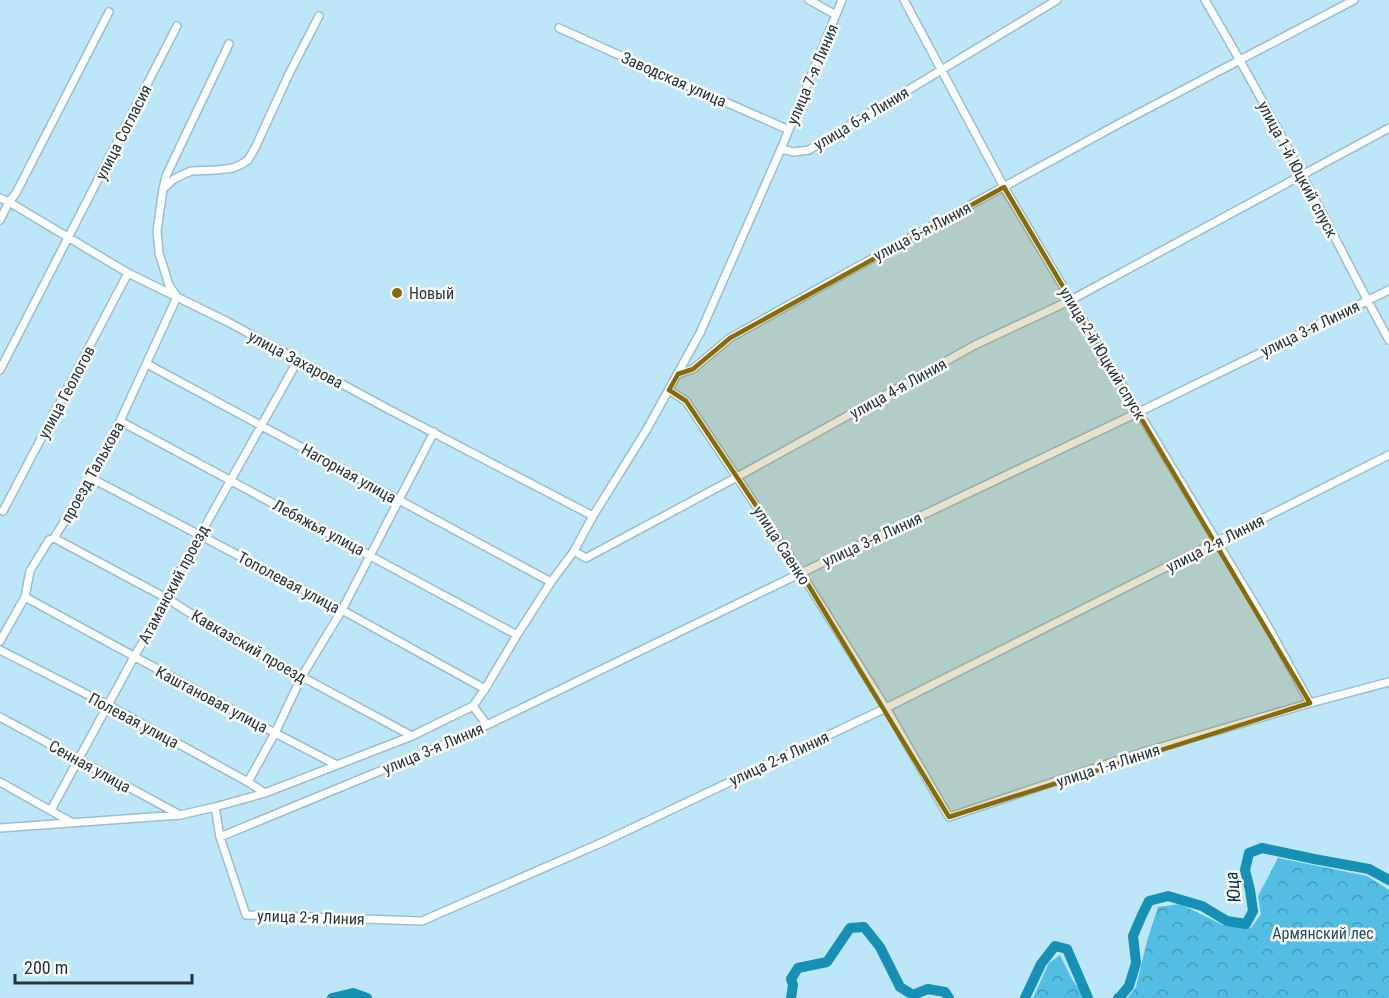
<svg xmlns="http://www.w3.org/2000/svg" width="1389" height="998" viewBox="0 0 1389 998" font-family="'Roboto Condensed',sans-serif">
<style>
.forest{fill:url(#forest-crowns)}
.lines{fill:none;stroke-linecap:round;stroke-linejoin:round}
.river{stroke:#1690b5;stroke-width:10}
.minor-casing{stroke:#97bfd0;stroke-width:10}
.minor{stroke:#fff;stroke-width:7}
.marked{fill:#886a07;fill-opacity:0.2;stroke:#886a07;stroke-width:4.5;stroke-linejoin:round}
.poi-dot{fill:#886a07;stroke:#fff;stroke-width:2}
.labels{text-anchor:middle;stroke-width:5;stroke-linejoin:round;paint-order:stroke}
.street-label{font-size:16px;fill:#24353b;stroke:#fff}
.poi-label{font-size:16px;fill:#24353b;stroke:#fff;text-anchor:start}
.park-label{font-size:16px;fill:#214e5e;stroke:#fff}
.water-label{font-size:18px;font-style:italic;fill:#003343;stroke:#fff}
</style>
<defs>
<pattern id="forest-crowns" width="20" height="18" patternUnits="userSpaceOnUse" patternTransform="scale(1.5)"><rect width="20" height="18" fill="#53bde3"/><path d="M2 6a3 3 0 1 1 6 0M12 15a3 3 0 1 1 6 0" fill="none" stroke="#459ab9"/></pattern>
</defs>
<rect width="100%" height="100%" fill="#bde7f8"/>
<path class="forest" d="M1278,858L1367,876L1389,890V998H1127L1136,987L1147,941L1158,907L1180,904L1223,925L1251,928L1261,914L1258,896Z
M1060,955L1072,979L1085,998H1033L1049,963Z"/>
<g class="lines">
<path class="river" d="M332,998L353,993L367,998
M791,998L793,985L791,979L798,968L827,962L850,928L864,927L880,947L900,987L913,995L928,989L945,992L949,998
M1025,998L1041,964L1055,946L1067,949L1088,998
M1118,998L1120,997L1129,986L1136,963L1133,936L1142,915L1149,901L1168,896L1202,906L1227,921L1246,924L1253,911L1250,890L1245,870L1249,853L1262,848L1314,859L1369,869L1389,880"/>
<defs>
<path id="minor" d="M809,0L836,15
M904,0L1004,187L1071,300L1266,623L1310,703
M1205,0C1239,58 1272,117 1303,177C1332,231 1359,286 1389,340
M559,28L641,65L789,130
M781,149L794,152L809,150L1057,0
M163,189L166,176L229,44
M0,198L9,202L128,273L228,322L388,409L593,516
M0,220L9,202L16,193L109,12
M147,364L551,582
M0,370L177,26
M678,374L693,369L730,338L855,268L1124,121L1354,0
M669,390L686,401L801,573L886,708L949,817L1134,755L1310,703L1389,682
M120,421L517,635
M91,478L342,610L485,689
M3,511L128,273
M54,538L168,599L226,636L412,736
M574,551L586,558L737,477L975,345L1071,300L1389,128
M25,597L275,733L337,765
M0,641L25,597L30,571L49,540L54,538L91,478L120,421L177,297L169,285L159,253L157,231L163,189L174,179L191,171L217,170L233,168L242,164L248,160L255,148L289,74L319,16
M0,650L108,705L248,782L265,793
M473,706L487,725
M0,717L180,815
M0,782L71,822
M248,782L275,733L302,676L342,610L434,432
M215,807L220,837L246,915L422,921L603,842L886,708L1389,455
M51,810L134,657L168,599L181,569L298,360
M0,828L180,815L215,807L265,793L412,736L473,706L485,689L517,635L551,582L574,551L593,516L647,429L700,333L781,149L842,0
M220,837L443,745L487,725L801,573L1139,412L1389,290"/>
</defs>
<use href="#minor" class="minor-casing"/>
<use href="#minor" class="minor"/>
</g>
<path class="marked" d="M1004,187L1310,703L949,817L801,573L686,401L669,390L678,374L693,369L730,338Z"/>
<circle class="poi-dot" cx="397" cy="293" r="6"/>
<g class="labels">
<g class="street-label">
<text transform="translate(812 74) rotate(-67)" y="6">улица 7-я Линия</text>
<text transform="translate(674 79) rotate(24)" y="6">Заводская улица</text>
<text transform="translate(861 118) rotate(-31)" y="6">улица 6-я Линия</text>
<text transform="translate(123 132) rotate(-63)" y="6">улица Согласия</text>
<text transform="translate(1298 169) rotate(62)" y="6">улица 1-й Юцкий спуск</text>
<text transform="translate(922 231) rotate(-28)" y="6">улица 5-я Линия</text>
<text transform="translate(1310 328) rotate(-26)" y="6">улица 3-я Линия</text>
<text transform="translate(1103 353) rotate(59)" y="6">улица 2-й Юцкий спуск</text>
<text transform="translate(296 359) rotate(28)" y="6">улица Захарова</text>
<text transform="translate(898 388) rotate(-29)" y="6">улица 4-я Линия</text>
<text transform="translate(66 392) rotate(-62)" y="6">улица Геологов</text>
<text transform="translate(92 472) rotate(-61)" y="6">проезд Талькова</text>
<text transform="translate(349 473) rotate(29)" y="6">Нагорная улица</text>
<text transform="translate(319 527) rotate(28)" y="6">Лебяжья улица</text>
<text transform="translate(872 539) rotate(-25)" y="6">улица 3-я Линия</text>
<text transform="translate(1215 543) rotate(-27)" y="6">улица 2-я Линия</text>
<text transform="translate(782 545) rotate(57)" y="6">улица Саенко</text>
<text transform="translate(289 582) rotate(28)" y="6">Тополевая улица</text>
<text transform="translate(173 584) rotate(-62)" y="6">Атаманский проезд</text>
<text transform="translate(249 646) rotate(30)" y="6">Кавказский проезд</text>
<text transform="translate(212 699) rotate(28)" y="6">Каштановая улица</text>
<text transform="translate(134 720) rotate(28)" y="6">Полевая улица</text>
<text transform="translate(433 748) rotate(-23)" y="6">улица 3-я Линия</text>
<text transform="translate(779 758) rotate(-25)" y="6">улица 2-я Линия</text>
<text transform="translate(1108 765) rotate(-18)" y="6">улица 1-я Линия</text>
<text transform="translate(90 766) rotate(29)" y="6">Сенная улица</text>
<text transform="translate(311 917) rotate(2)" y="6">улица 2-я Линия</text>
</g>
<g class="poi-label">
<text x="409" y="299">Новый</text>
</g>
<g class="park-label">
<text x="1323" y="939">Армянский лес</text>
</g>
<g class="water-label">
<text transform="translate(1233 887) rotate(-97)" y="6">Юца</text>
</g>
</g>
<path d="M15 974v9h177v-9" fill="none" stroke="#24353b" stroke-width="3"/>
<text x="24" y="974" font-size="18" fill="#24353b" stroke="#ffffff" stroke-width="4.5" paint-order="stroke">200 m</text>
</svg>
